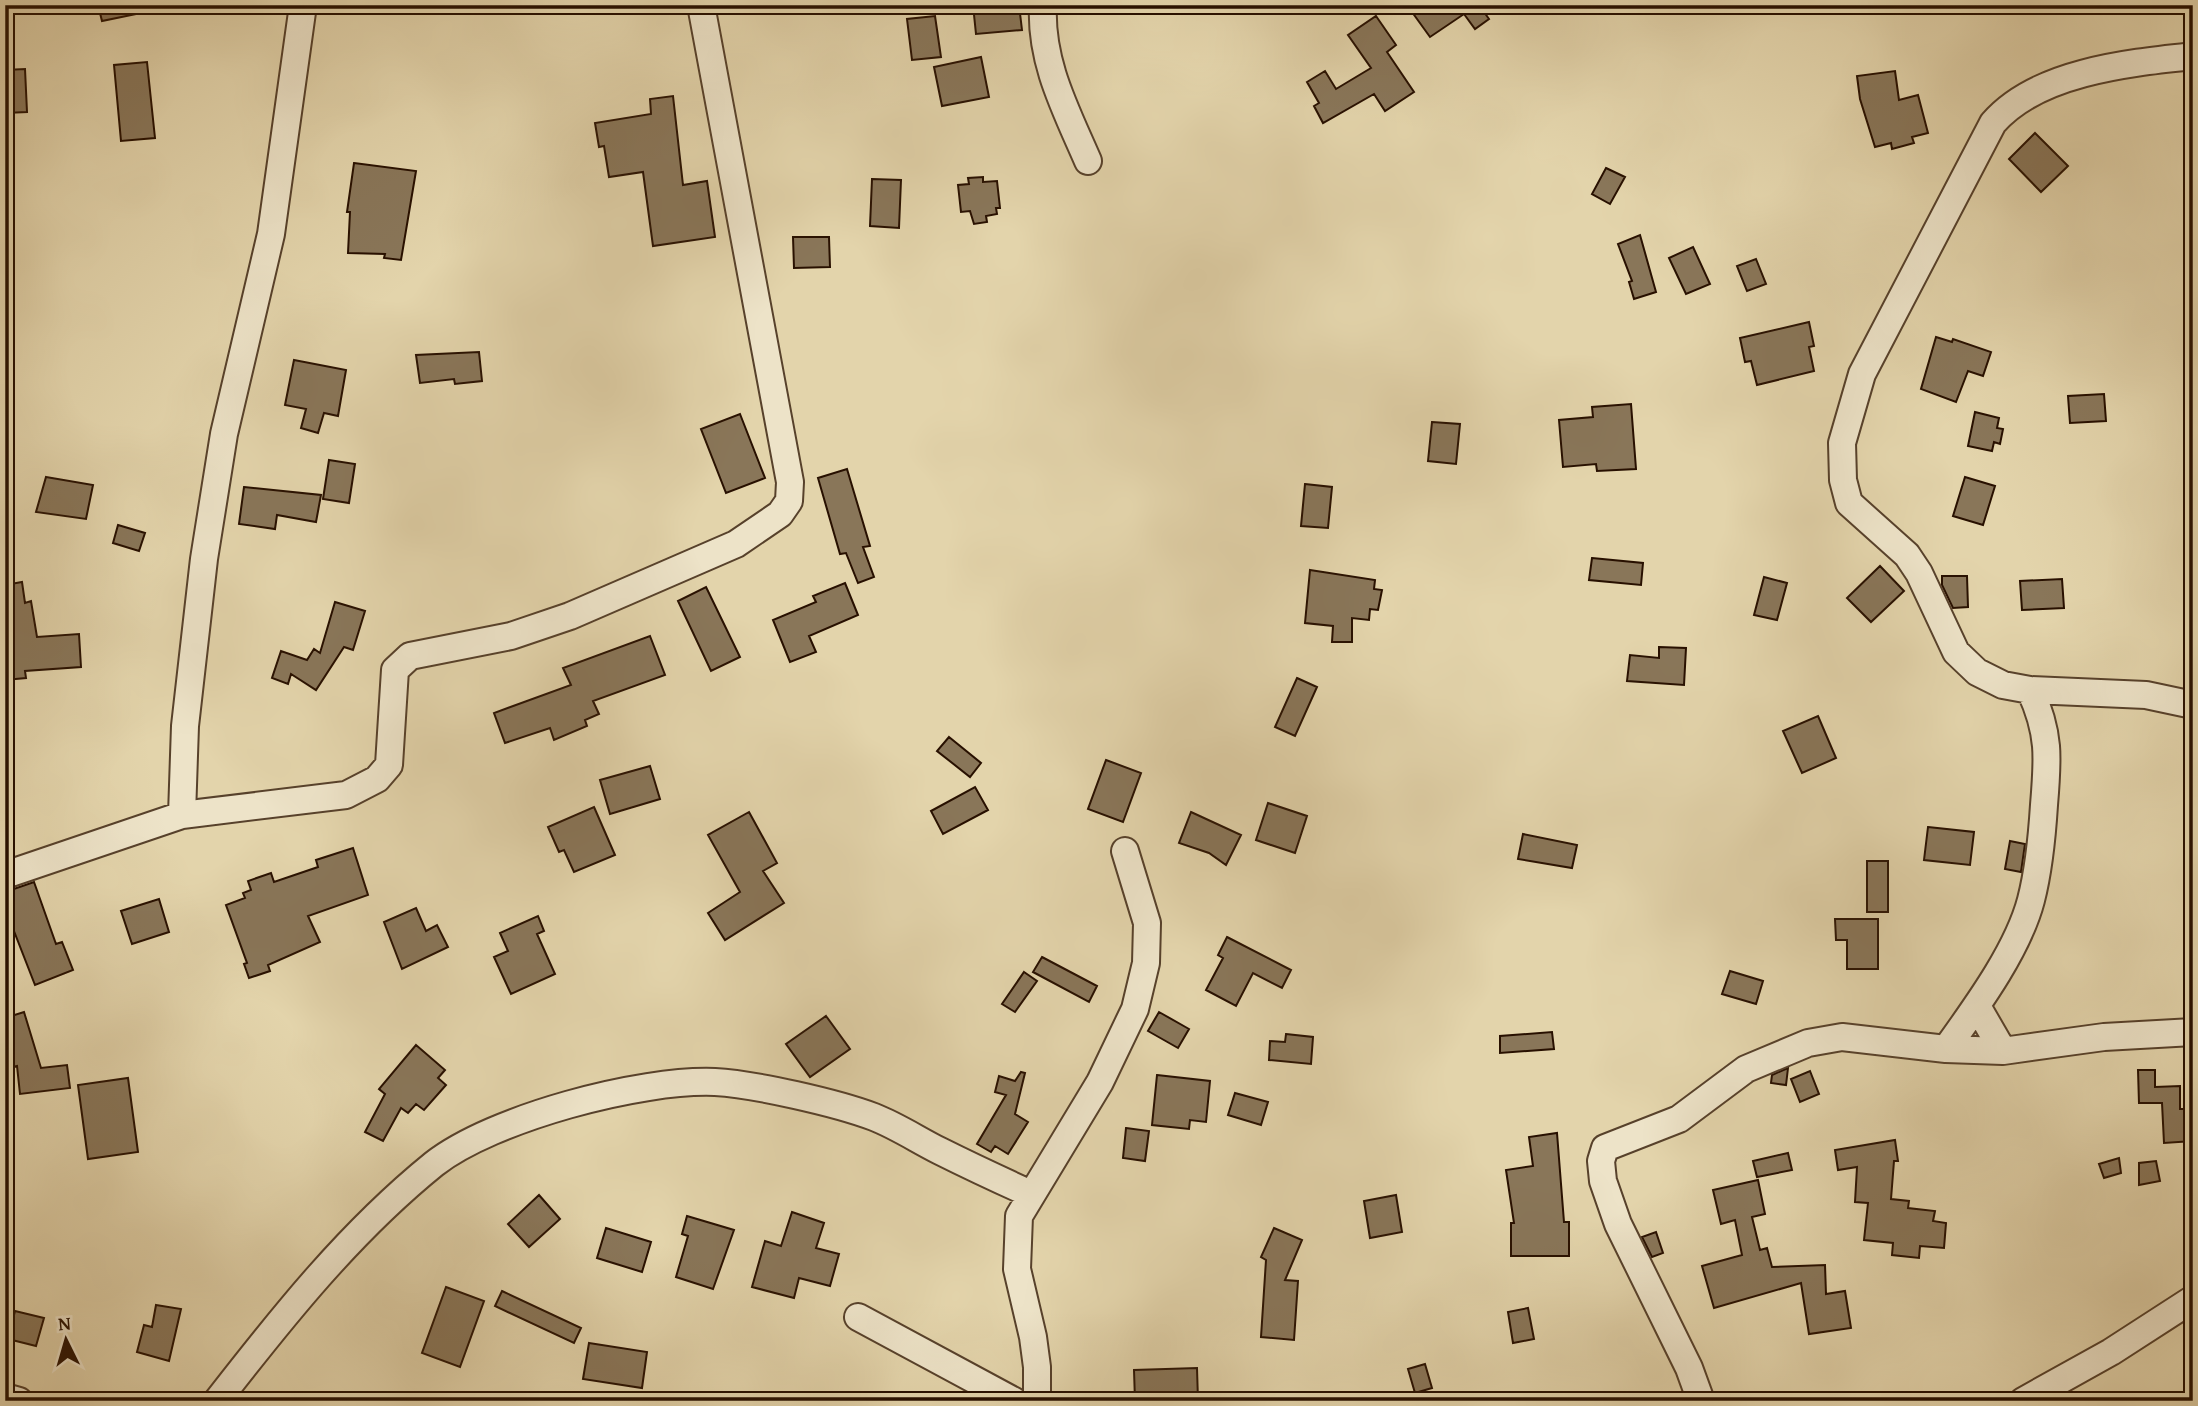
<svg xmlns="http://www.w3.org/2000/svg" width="2198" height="1406" viewBox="0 0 2198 1406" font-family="'Gentium Book Plus',serif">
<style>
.building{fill:#897659;stroke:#281000;stroke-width:2}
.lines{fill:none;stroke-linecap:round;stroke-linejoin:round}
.minor-casing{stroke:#57412b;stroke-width:30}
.minor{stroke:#ede3c8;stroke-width:26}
</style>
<rect width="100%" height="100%" fill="#e3d4ab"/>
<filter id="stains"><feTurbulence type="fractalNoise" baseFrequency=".00286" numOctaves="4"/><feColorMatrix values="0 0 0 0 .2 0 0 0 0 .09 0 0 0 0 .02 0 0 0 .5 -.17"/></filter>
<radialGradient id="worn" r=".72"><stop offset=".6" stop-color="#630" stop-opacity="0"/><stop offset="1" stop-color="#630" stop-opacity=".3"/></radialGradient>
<path class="building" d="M98,5H145L146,12L102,21Z
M973,5H1019L1022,30L976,34Z
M1422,5H1479L1489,19L1475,29L1464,14L1430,37L1412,12Z
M935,16L941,57L912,60L907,19Z
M1376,16L1396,45L1387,52L1414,92L1385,111L1374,94L1323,123L1314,106L1319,103L1307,82L1325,71L1336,89L1371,68L1348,35Z
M981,57L989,97L942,106L934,67Z
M147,62L155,138L121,141L114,65Z
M25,69L27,112L5,113V70Z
M1895,71L1899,100L1918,95L1928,133L1912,137L1914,143L1892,149L1891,143L1875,147L1860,99L1857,76Z
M673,96L683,185L707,181L715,237L653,246L643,172L609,177L604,146L599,147L595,123L651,114L650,99Z
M2035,133L2068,166L2041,192L2009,159Z
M354,163L416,171L401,260L384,258L385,254L348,253L350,212H347Z
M1606,168L1625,177L1610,204L1592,194Z
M983,177V182L997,181L1000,208H996L997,214L986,216L987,222L974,224L970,211L961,212L958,185L969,184L968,178Z
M872,179L901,180L899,228L870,226Z
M1640,235L1656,292L1634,299L1629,282L1632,281L1618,244Z
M793,237H829L830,267L794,268Z
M1693,247L1710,284L1686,294L1669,258Z
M1756,259L1766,284L1747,291L1737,266Z
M1809,322L1814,346L1809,347L1814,371L1757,385L1751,361L1745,362L1740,338Z
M1936,337L1952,342L1953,339L1991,352L1983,376L1968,371L1956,402L1921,389Z
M479,352L482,381L455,384L454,379L420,383L416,355Z
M294,360L346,370L338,416L324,413L318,433L301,428L306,409L285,405Z
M2104,394L2106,421L2070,423L2068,396Z
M1631,404L1636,469L1597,471L1596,464L1563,467L1559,420L1593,417L1592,407Z
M1975,412L1999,418L1997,428L2003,429L2000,444L1994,442L1992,451L1968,446Z
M740,414L765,478L726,493L701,429Z
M1432,422L1460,424L1456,464L1428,461Z
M329,460L355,464L349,503L323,499Z
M847,469L870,546L863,547L874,577L858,583L846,553L840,554L818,478Z
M46,477L93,485L86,519L36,512Z
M1965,477L1995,486L1983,525L1953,516Z
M1305,484L1332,487L1328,528L1301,526Z
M244,487L321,495L316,522L277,515L275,529L239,524Z
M118,525L145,533L139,551L113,543Z
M1592,558L1643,563L1641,585L1589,580Z
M1880,566L1904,591L1871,622L1847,598Z
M1310,570L1375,580L1374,589L1382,590L1378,610L1370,609L1369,620L1352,618V642H1332L1333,626L1305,623Z
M1942,576H1967L1968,607L1953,608L1942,585Z
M1764,577L1787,583L1777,620L1754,615Z
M2062,579L2064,608L2022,610L2020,581Z
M22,582L25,603L31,601L37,637L79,634L81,667L25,671L26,678L5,680V585Z
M845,583L858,615L809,636L816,652L790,662L773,620L816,602L813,596Z
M706,587L740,657L711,671L678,601Z
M335,602L365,611L353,650L344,647L316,690L291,674L288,684L272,678L281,651L307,660L314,649L320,653Z
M650,636L665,675L593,701L599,714L585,720L587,726L554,740L550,728L505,743L494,713L571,685L563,668Z
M1659,647L1686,648L1684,685L1627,681L1630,655L1659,658Z
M1297,678L1317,687L1295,736L1275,727Z
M1818,716L1836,758L1802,773L1783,731Z
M949,737L981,763L970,777L937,751Z
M1106,760L1141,773L1123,822L1088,809Z
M650,766L660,799L610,814L600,780Z
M975,787L988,810L943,834L931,811Z
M1268,803L1307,816L1295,853L1256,840Z
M594,807L615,855L574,872L564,850L559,852L548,827Z
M749,812L777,863L763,871L784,903L725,940L708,913L740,892L708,835Z
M1191,812L1241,835L1226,865L1209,853L1179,843Z
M1928,827L1974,832L1970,865L1924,860Z
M1523,834L1577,845L1572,868L1518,859Z
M2010,841L2025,844L2021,872L2005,869Z
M353,848L368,895L308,916L320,942L268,965L270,971L249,978L244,964L247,963L226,905L245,898L243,893L251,890L248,881L271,873L274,882L318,867L316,860Z
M1867,861H1888V912H1867Z
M34,882L56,944L62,942L73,970L35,985L5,908V892Z
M159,899L169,932L132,944L121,911Z
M416,908L426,931L437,925L448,947L402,969L384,922Z
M538,916L544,931L537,934L555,974L511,994L494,957L508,951L500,933Z
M1835,919H1878V969H1847V940H1836Z
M1227,937L1291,970L1282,988L1253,973L1236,1006L1206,990L1223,958L1218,955Z
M1042,957L1097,986L1089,1002L1033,972Z
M1730,971L1763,981L1756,1004L1722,994Z
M1024,972L1037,981L1015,1012L1002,1004Z
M24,1012L41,1068L67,1065L70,1088L20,1094L17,1066L5,1069V1018Z
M1159,1012L1189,1029L1178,1048L1148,1031Z
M826,1016L850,1049L810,1077L786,1044Z
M1552,1032L1554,1049L1500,1053V1036Z
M1286,1034L1313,1037L1311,1064L1269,1060L1270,1041L1285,1042Z
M416,1045L445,1070L438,1078L446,1085L424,1110L416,1104L408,1113L401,1108L383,1141L365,1132L385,1094L379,1089Z
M1788,1068L1786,1085L1771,1083L1772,1075Z
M2138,1070H2155V1087L2180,1086V1109H2185L2186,1120H2193V1141L2164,1143L2162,1103H2139Z
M1810,1071L1819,1094L1800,1102L1791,1079Z
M1021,1072L1025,1073L1015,1114L1028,1122L1008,1154L995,1146L991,1152L977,1144L1006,1095L995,1092L999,1076L1015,1081Z
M1157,1075L1210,1081L1206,1122L1190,1120L1189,1129L1152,1125Z
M128,1078L138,1152L88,1159L78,1085Z
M1235,1093L1268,1102L1261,1125L1228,1115Z
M1126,1128L1149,1131L1145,1161L1123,1158Z
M1557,1133L1564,1222H1569V1256H1511V1223H1514L1506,1170L1533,1166L1529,1137Z
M1895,1140L1898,1161H1894L1891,1199L1909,1201L1908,1208L1935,1211L1933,1221L1946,1223L1944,1248L1920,1246L1919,1258L1892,1255L1893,1243L1864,1240L1868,1203L1855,1202L1857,1167L1838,1170L1835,1150Z
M1788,1153L1792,1170L1757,1177L1753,1161Z
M2119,1158L2121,1173L2104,1178L2099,1164Z
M2156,1161L2160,1181L2139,1185V1163Z
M1758,1180L1765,1214L1752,1217L1760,1250L1767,1248L1772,1267L1825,1265L1826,1294L1845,1291L1851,1328L1809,1334L1801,1283L1714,1308L1702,1266L1742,1255L1735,1220L1721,1224L1713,1190Z
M539,1195L560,1219L529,1247L508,1224Z
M1396,1195L1402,1232L1370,1238L1364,1201Z
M792,1212L824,1223L816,1248L839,1254L830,1286L799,1278L794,1298L752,1287L765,1241L781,1246Z
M687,1216L734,1230L713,1289L676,1277L688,1236L682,1234Z
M606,1228L651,1242L642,1272L597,1258Z
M1274,1228L1302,1240L1285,1280L1298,1281L1294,1340L1261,1337L1266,1260L1261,1257Z
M1656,1232L1663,1253L1652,1257L1642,1237Z
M446,1287L484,1301L460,1367L422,1353Z
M502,1291L581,1328L574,1343L495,1306Z
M156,1305L181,1309L169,1361L137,1352L144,1325L152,1327Z
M1528,1308L1534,1339L1513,1343L1508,1312Z
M15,1311L44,1318L36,1346L8,1339Z
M589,1343L647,1352L642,1388L583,1379Z
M1425,1364L1432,1388L1415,1393L1408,1369Z
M1197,1368L1198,1401H1135L1134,1370Z"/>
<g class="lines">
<defs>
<path id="minor" d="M1043,5C1040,62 1066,110 1088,161
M2193,56C2128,63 2037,72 1993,123L1862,374L1842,443L1843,480L1849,503L1907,555L1919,573L1956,652L1977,672L2003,685L2030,690L2146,695L2193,705
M182,815L185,726L204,559L224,434L271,234L303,5
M5,875L182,815L346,795L377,779L389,765L395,670L410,656L511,636L570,616L736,544L780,514L789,501L790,482L701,5
M1977,1006L2003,1051
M1946,1049C1976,1007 2018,950 2031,900C2039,869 2042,837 2044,805C2048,758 2050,733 2030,690
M858,1317L1014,1401
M5,1397L19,1401
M217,1401C283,1316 350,1232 434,1164C493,1118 640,1079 715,1082C754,1084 837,1103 874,1117C897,1126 918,1140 940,1151C970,1166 1000,1180 1031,1194
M1037,1401V1367L1033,1337L1017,1269L1019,1216L1100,1082L1135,1009L1146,963L1147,923L1125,851
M1701,1401L1689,1368L1618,1224L1603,1181L1601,1161L1605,1148L1679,1119L1746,1069L1808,1043L1842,1037L1946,1049L2003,1051L2104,1037L2193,1032
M2023,1401L2111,1352L2193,1299"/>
</defs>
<use href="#minor" class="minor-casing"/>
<use href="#minor" class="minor"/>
</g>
<rect width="2198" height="1406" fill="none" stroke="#e3d4ab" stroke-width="28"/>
<rect x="7" y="7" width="2184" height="1392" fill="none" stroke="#281000" stroke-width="3.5"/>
<rect x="14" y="14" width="2170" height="1378" fill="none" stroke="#281000" stroke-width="2"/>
<g transform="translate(66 1340) rotate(355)" stroke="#ede3c8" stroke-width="5" paint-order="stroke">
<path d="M0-5L12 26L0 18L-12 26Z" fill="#281000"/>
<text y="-10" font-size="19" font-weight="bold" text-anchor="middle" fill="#281000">N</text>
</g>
<rect width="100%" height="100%" filter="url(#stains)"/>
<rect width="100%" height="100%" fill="url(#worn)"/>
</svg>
